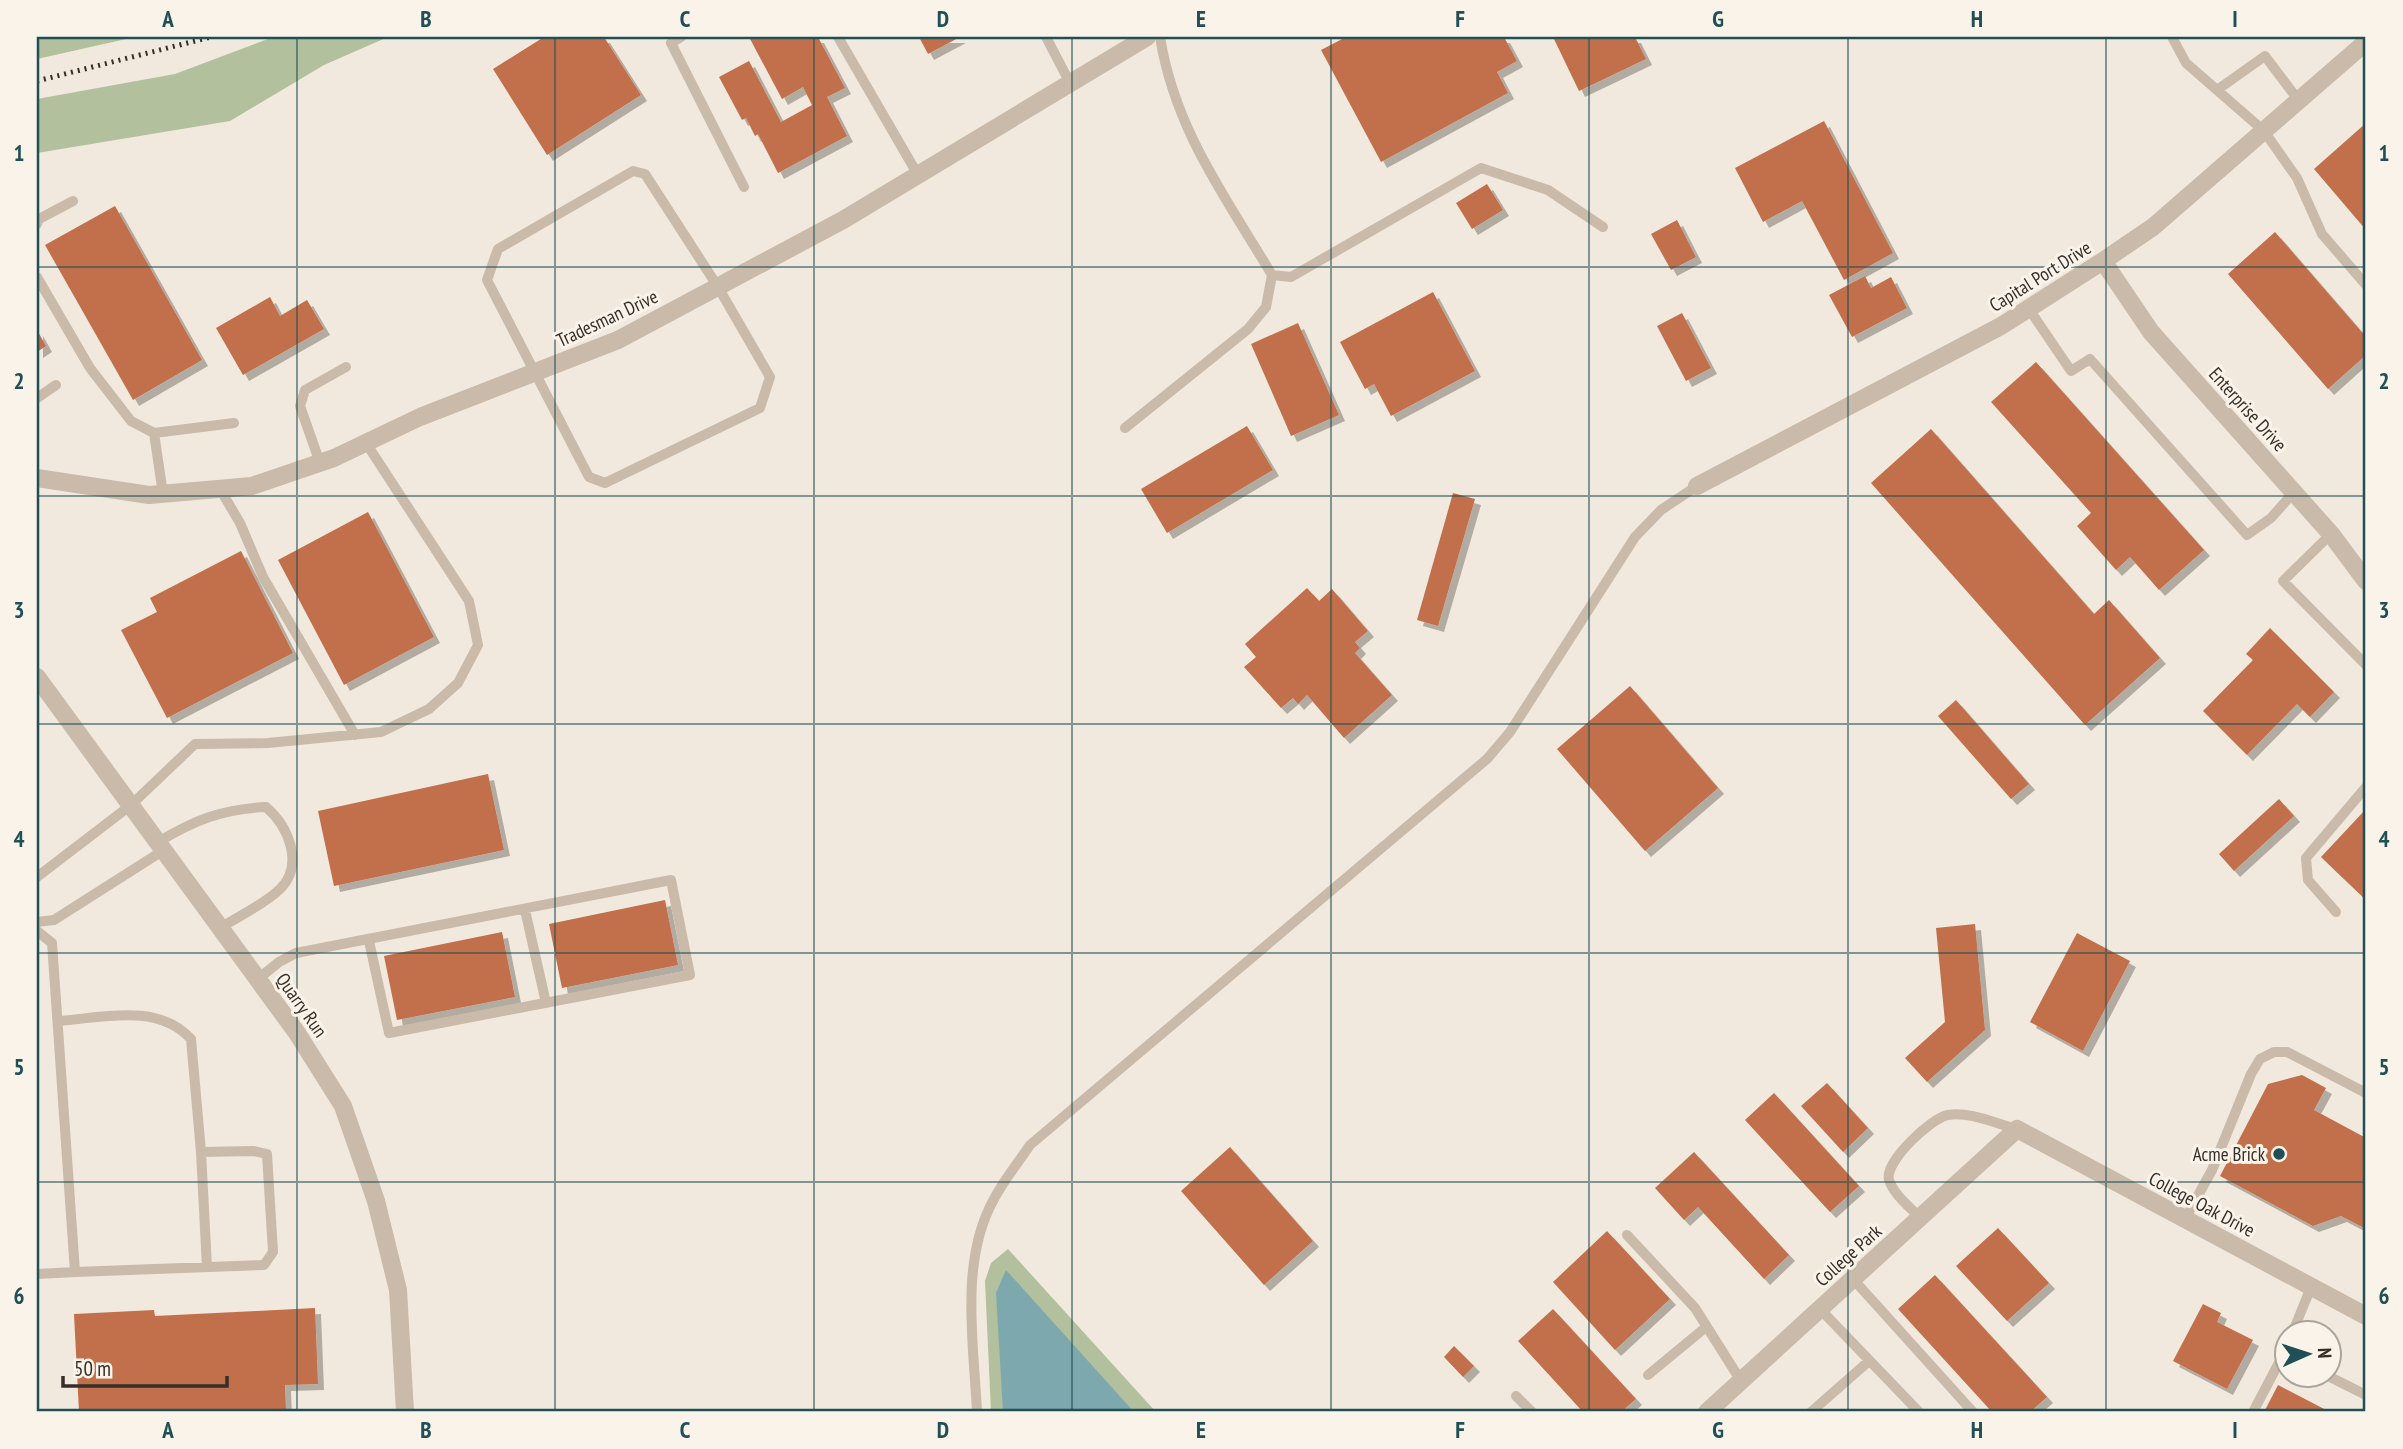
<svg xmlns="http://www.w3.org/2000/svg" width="2403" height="1449" viewBox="0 0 2403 1449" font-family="'PT Sans Narrow',sans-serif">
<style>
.green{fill:#b2c09d}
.water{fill:#7da8ad}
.building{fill:#c1704b;filter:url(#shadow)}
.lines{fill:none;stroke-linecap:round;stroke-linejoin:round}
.lane{stroke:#c9baa9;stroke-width:10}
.street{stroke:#c9baa9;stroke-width:18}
.rail{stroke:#362e29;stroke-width:5;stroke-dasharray:2 5;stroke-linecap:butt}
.grid{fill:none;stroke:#204f56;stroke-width:2;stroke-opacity:0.55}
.poi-dot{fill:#204f56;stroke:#f9f3e9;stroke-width:2.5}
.labels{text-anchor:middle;stroke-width:6;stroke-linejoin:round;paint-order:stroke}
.street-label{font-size:19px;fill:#362e29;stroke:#f9f3e9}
.poi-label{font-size:19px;fill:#362e29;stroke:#f9f3e9;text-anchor:end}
.neatline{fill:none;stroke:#204f56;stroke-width:2.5}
.grid-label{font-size:23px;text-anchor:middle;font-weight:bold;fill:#204f56}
</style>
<defs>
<filter id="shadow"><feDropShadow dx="6" dy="6" stdDeviation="0" flood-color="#0004"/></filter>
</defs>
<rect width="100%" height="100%" fill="#f1e9dd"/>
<path class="green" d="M37,37H135L37,59Z
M273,37H388L324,65L230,121L37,153V99L175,74Z
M1008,1249L1156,1412H991L985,1281L991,1263Z"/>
<path class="water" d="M1006,1270L1134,1412H1003L996,1293Z"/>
<path class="building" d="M544,37H604L641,95L547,155L493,69Z
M749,37H818L845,88L827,97L847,136L778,173L758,134L755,136L746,118L742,120L719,77L749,61L781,122L812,105L803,87L782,99Z
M919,37H960L928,54Z
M1346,37H1504L1517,61L1497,72L1508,93L1381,162L1321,50Z
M1553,37H1635L1646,59L1579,91Z
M1824,121L1893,253L1844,280L1802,201L1763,222L1735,168Z
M2366,123V230L2314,169Z
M1487,184L1503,210L1472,229L1456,203Z
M115,206L202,360L133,400L45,245Z
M1677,220L1696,257L1671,270L1651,234Z
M2275,232L2366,337V355L2328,389L2228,274Z
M1865,276L1871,288L1891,277L1907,308L1852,337L1829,295Z
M1433,292L1475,371L1391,416L1374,384L1365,389L1340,342Z
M270,297L280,316L307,300L324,329L243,375L216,328Z
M1682,313L1711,368L1686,381L1657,326Z
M1298,323L1339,415L1291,436L1251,344Z
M37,330L46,346L37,352Z
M2036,362L2204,550L2159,590L2130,557L2116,570L2077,526L2091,513L1991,402Z
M1247,426L1273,470L1167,533L1141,489Z
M1931,429L2094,614L2109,600L2160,658L2085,725L1871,483Z
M1453,493L1475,499L1438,626L1417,620Z
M368,512L434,637L344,685L278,560Z
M241,551L293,653L167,718L121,630L157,612L150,598Z
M1307,588L1319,601L1332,589L1368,631L1355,642L1360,648L1355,653L1392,695L1344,738L1307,695L1298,704L1293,698L1281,708L1244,667L1256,657L1245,644Z
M2270,628L2334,692L2310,717L2297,704L2247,755L2203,711L2253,660L2246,654Z
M1630,686L1718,788L1645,851L1557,749Z
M1956,700L2029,784L2011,799L1938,716Z
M488,774L504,850L334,886L318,811Z
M2279,799L2294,816L2234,871L2219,854Z
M2366,809V900L2321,857Z
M665,900L678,965L562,988L549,924Z
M1975,924L1985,1030L1927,1082L1905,1058L1945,1022L1936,928Z
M502,932L515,997L397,1020L384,956Z
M2077,933L2130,961L2083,1051L2030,1022Z
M2302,1075L2326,1088L2314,1110L2366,1138V1229L2341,1216L2313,1226L2220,1176L2268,1084Z
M1827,1083L1868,1128L1843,1152L1801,1106Z
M1774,1093L1859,1186L1830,1212L1745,1120Z
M1230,1147L1313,1241L1264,1285L1181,1191Z
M1694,1152L1789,1255L1764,1279L1698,1207L1684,1220L1655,1188Z
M1998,1228L2049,1283L2007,1321L1956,1266Z
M1607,1231L1670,1299L1615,1350L1553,1282Z
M1935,1275L2047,1397L2030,1412H1992L1898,1309Z
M2203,1304L2221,1313L2217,1322L2253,1340L2227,1389L2173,1361Z
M315,1308L318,1384L285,1385L286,1412H79L74,1314L154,1310L155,1316Z
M1553,1309L1636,1399L1621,1412H1583L1518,1341Z
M1454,1346L1474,1366L1463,1377L1444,1357Z
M2278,1385L2330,1412H2264Z"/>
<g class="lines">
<path class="lane" d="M681,37L671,43L744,187
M838,37L918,175
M1046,37L1070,83
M1160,37C1175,130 1225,196 1272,275L1291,277L1481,168L1548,190L1603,227
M2172,37L2186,63L2264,131L2297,178L2322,234L2366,285
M2217,90L2265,56L2299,101
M633,171L645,174L718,287L770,377L760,408L605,483L589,477L487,280L498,249Z
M37,224L39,219L73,201
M37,277L90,368L131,421L154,433
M2029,309L2071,371L2090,359L2247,535L2271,518L2294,492
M37,398L56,385
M1125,428L1248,329L1266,307L1272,275
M320,463L300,406L305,390L346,367
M220,489L240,523L263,577L355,735
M163,494L154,433L234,423
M2331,534L2283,581L2366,665
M158,842C195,820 222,809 266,807C288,826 305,864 280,889C265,904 239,916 220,928
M37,877L131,805L195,744L268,743L381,732L429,709L458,683L478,645L469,601L366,443
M525,910L546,1003
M2336,912L2308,880L2306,858L2366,787
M37,922L54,920L164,850
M37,931L52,943L75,1272L264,1265L273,1252L267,1154L254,1151L201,1152L191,1039C157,1002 102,1018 58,1021
M258,979L279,962L296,953L671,880L690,975L389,1033L369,941
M201,1152L207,1267
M1920,1218C1910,1207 1894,1195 1889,1180C1884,1162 1931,1118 1948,1115C1969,1111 1997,1124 2017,1129
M2185,1219L2212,1170L2251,1074L2260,1059L2274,1052H2287L2366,1093
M1627,1235L1695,1308L1741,1381
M37,1274L75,1272
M1853,1279L1973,1412
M1820,1309L1919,1412
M2292,1334L2311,1287
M1648,1375L1706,1327
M2328,1376L2366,1395
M1516,1396L1532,1412
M977,1412C974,1345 959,1261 994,1199C1004,1180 1018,1163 1030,1145L1487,759L1510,732L1635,537L1661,510L1697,486
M1811,1412L1869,1361
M2253,1412L2284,1353"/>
<path class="street" d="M2103,261L2151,332L2331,534L2366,581
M37,478L149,495L252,486L334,458L420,417L618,340L843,220L1147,37
M1697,486L2001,326L2103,261L2153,227L2366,42
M37,677L297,1033L343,1106L376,1201L398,1290L405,1412
M1707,1412L2017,1129L2366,1316"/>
<path class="rail" d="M37,81L211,37"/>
</g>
<path class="grid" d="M297,37V1412M555,37V1412M814,37V1412M1072,37V1412M1331,37V1412M1589,37V1412M1848,37V1412M2106,37V1412M37,267H2366M37,496H2366M37,724H2366M37,953H2366M37,1182H2366"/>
<circle class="poi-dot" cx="2279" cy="1154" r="7"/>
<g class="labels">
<g class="street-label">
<text transform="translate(2040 276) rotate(-32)" y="7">Capital Port Drive</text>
<text transform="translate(607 318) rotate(-25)" y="7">Tradesman Drive</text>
<text transform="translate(2248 409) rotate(48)" y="7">Enterprise Drive</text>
<text transform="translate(302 1005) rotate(55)" y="7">Quarry Run</text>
<text transform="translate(2202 1204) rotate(28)" y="7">College Oak Drive</text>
<text transform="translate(1848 1255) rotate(-42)" y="7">College Park</text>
</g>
<g class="poi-label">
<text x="2265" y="1161">Acme Brick</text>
</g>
</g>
<rect width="2403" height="1449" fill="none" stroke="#f9f3e9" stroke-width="77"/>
<g transform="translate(2308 1354) rotate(87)"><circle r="33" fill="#f9f3e9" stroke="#aba49c" stroke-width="2"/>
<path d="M0-5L12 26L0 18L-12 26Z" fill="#204f56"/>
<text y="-10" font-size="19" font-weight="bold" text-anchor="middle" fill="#362e29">N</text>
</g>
<path d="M63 1376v10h164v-10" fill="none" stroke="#362e29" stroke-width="3.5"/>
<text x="74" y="1376" font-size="21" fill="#362e29" stroke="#f9f3e9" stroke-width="5" paint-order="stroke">50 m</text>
<rect x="38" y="38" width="2326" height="1372" class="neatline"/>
<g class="grid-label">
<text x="168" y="27">A</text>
<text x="426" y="27">B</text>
<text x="685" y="27">C</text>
<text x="943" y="27">D</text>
<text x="1201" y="27">E</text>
<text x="1460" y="27">F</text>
<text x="1718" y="27">G</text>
<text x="1977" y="27">H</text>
<text x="2235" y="27">I</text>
<text x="19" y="161">1</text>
<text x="2384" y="161">1</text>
<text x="19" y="389">2</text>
<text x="2384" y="389">2</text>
<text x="19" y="618">3</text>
<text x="2384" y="618">3</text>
<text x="19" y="847">4</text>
<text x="2384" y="847">4</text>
<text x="19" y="1075">5</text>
<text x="2384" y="1075">5</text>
<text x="19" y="1304">6</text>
<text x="2384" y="1304">6</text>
<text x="168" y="1438">A</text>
<text x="426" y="1438">B</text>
<text x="685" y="1438">C</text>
<text x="943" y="1438">D</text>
<text x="1201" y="1438">E</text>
<text x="1460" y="1438">F</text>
<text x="1718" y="1438">G</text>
<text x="1977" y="1438">H</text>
<text x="2235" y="1438">I</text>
</g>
</svg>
